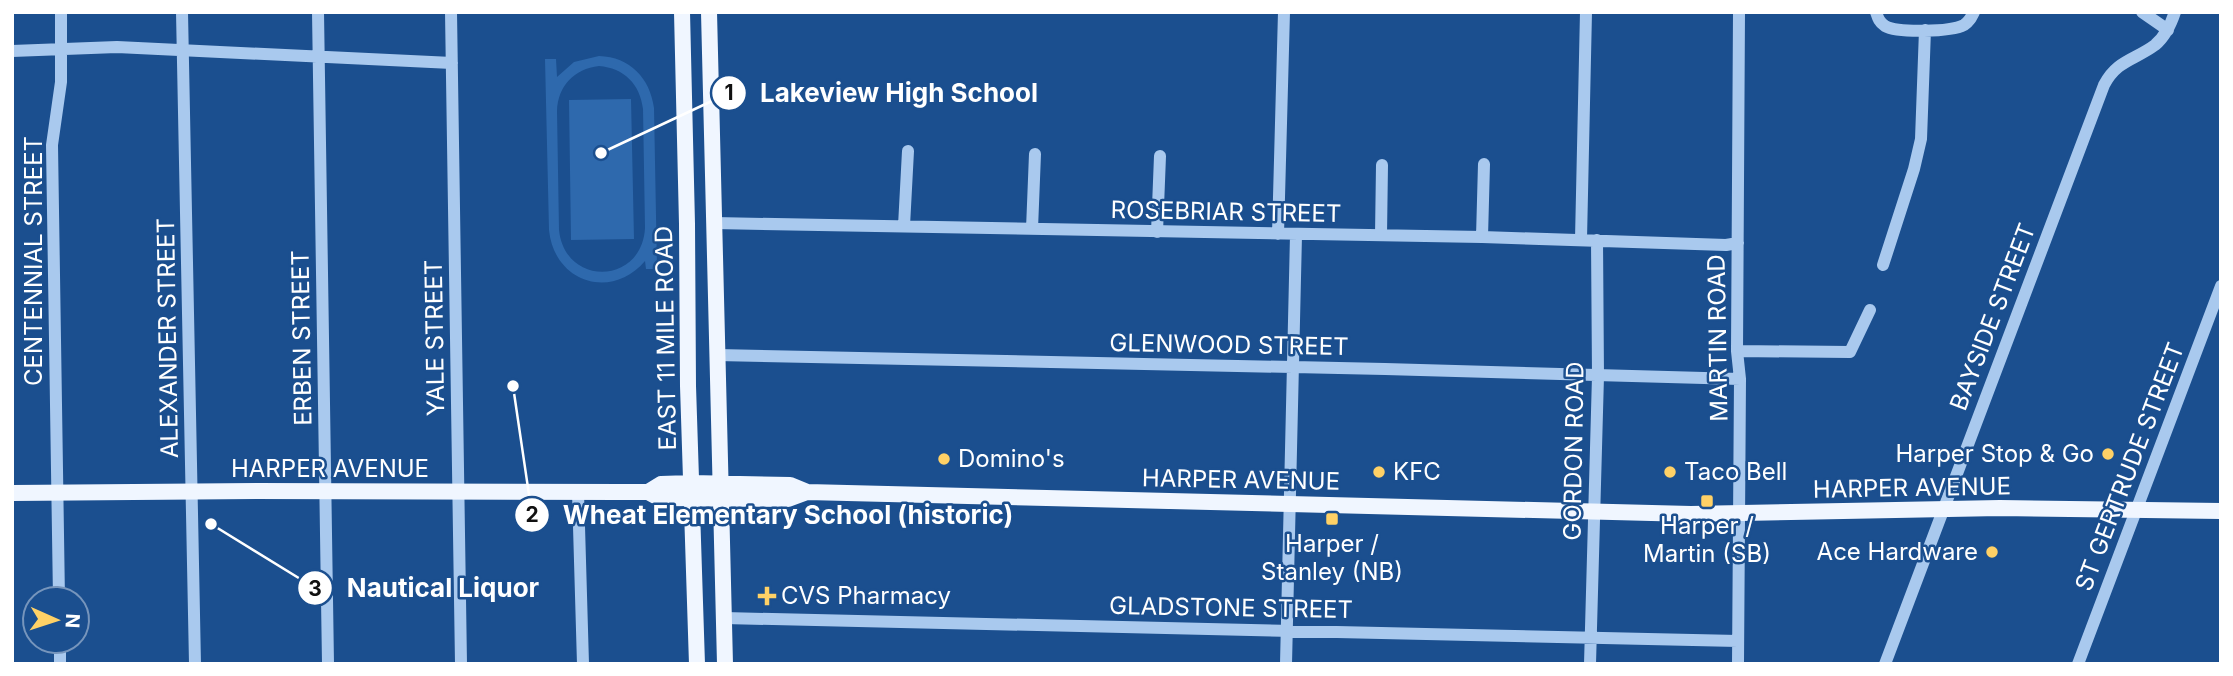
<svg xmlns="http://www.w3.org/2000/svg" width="2233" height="676" viewBox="0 0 2233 676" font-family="Inter,sans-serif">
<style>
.green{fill:#2e69ad;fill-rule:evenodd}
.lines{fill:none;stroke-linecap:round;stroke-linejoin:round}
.minor{stroke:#a9c9ee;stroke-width:12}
.major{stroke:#f0f6ff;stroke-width:16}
.poi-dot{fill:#ffd166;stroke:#1b4f8f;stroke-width:2.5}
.labels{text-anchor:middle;stroke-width:5;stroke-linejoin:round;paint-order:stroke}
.street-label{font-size:24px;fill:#fff;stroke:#1b4f8f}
.poi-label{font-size:24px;fill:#fff;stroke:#1b4f8f;text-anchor:start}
.leader{fill:none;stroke:#fff;stroke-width:2.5}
.callout-dot{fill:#fff;stroke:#1b4f8f;stroke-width:2.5}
.mark-label{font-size:21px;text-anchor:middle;font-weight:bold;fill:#111}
.callout-label{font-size:26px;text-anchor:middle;font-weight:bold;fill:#fff;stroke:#1b4f8f;stroke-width:5;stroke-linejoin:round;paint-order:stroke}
</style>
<rect width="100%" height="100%" fill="#1b4f8f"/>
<path class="green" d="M599,56C630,57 650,78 654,108L657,269H646L645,261C611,301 554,282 549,230L545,59H556L557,77L574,62ZM599,66C624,68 640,84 643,109L645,228C642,285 565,287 559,230L557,111C558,86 574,69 599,66Z
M631,99L634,239L571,240L569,100Z"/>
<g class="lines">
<path class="minor" d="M182,12L195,664
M318,12L328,664
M451,12L461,664
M1876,12C1878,18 1879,22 1885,26C1897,33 1951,32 1964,25C1969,22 1971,18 1974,12
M2142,12L2168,30
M12,51L117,47L452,63
M714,223L1482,237L1726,245L1738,243
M904,226L908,151
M1032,229L1035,154
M1157,232L1160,156
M1278,234L1284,12
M1381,235L1382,165
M1482,237L1484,164
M1581,239L1586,12
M1883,265L1914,169L1921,139L1925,30
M1737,351L1850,352L1870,310
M717,355L1385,369L1740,379
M578,492L583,664
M59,599L52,145L61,82V12
M724,618L1738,641
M60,641V664
M1286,664L1296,235
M1590,664L1598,376L1597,240
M1738,664L1740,379L1737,351L1739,12
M1885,664L2104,85C2117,60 2135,60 2155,45C2166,36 2171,24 2175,12
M2078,664L2221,286"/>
<path class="major" d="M682,12L687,224L688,386L697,664
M709,12L725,664
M648,492L659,498L788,499L807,492L1691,514L2000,508L2221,511
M12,493L256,491L621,492H648L661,484L691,483L790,485L807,492"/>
</g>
<g class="poi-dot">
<circle cx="2108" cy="454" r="7"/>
<circle cx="944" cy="459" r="7"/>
<circle cx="1379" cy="472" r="7"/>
<circle cx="1670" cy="472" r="7"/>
<rect x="1700" y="494" width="14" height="14" rx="3.5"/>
<rect x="1325" y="512" width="14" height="14" rx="3.5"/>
<circle cx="1992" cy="552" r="7"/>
<path d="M763.5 585.5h7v7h7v7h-7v7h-7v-7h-7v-7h7z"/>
</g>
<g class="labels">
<g class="street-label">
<text transform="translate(1226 212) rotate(1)" y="8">ROSEBRIAR STREET</text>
<text transform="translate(34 261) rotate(-90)" y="8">CENTENNIAL STREET</text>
<text transform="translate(1993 317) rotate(-69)" y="8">BAYSIDE STREET</text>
<text transform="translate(168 338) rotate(-91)" y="8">ALEXANDER STREET</text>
<text transform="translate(302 338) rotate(-91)" y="8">ERBEN STREET</text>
<text transform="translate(435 338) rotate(-91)" y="8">YALE STREET</text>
<text transform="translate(666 338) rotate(-91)" y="8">EAST 11 MILE ROAD</text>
<text transform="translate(1718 338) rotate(-91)" y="8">MARTIN ROAD</text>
<text transform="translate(1229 345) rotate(1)" y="8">GLENWOOD STREET</text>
<text transform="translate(1574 451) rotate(-89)" y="8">GORDON ROAD</text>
<text transform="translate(2130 467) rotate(-69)" y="8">ST GERTRUDE STREET</text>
<text x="330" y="477">HARPER AVENUE</text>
<text transform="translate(1241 480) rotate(1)" y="8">HARPER AVENUE</text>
<text transform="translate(1912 488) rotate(-1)" y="8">HARPER AVENUE</text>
<text transform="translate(1231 608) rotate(1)" y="8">GLADSTONE STREET</text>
</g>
<g class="poi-label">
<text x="2094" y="462" text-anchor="end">Harper Stop &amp; Go</text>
<text x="958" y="467">Domino's</text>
<text x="1393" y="480">KFC</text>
<text x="1684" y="480">Taco Bell</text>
<text x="1707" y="534" text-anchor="middle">Harper /<tspan x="1707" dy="28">Martin (SB)</tspan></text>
<text x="1332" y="552" text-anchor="middle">Harper /<tspan x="1332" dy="28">Stanley (NB)</tspan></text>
<text x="1978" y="560" text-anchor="end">Ace Hardware</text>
<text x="781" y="604">CVS Pharmacy</text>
</g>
</g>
<path class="leader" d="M601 153L729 93M513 386L532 515M211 524L315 588"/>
<g class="callout-dot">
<circle cx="601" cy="153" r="7"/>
<circle cx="513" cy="386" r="7"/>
<circle cx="211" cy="524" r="7"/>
<circle cx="729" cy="93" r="18"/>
<circle cx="532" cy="515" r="18"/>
<circle cx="315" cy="588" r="18"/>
</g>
<g class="mark-label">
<text x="729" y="100">1</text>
<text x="532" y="522">2</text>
<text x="315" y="596">3</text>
</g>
<g class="callout-label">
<text x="899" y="102">Lakeview High School</text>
<text x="788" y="524">Wheat Elementary School (historic)</text>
<text x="443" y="597">Nautical Liquor</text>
</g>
<rect width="2233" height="676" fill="none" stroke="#ffffff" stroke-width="28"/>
<g transform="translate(56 620) rotate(93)"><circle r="33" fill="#1b4f8f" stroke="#7695bc" stroke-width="2"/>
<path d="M0-5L12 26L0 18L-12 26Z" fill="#ffd166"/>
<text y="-10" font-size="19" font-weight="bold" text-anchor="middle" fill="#ffffff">N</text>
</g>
</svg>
